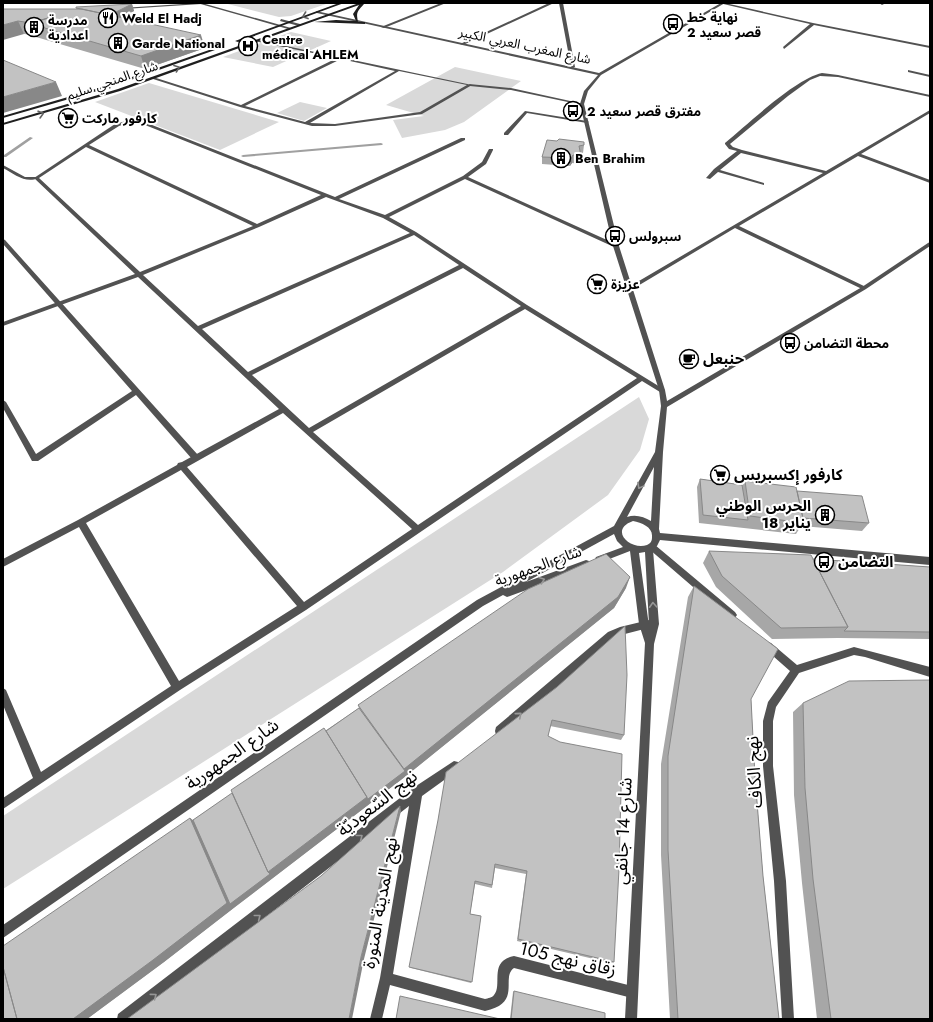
<svg xmlns="http://www.w3.org/2000/svg" width="933" height="1022" viewBox="0 0 933 1022" font-family="Jost,'Noto Sans Arabic',sans-serif">
<style>
.green{fill:#d9d9d9}
.lines{fill:none;stroke-linecap:round;stroke-linejoin:round}
.stream{fill:#a0a0a0;fill-rule:evenodd}
.pedestrian{fill:#525252;fill-rule:evenodd}
.minor{fill:#525252;fill-rule:evenodd}
.tertiary{fill:#525252;fill-rule:evenodd}
.secondary{fill:#1f1f1f;fill-rule:evenodd}
.wall{fill:#a7a7a7}
.shaded-wall{fill:#888}
.building{fill:#c2c2c2;stroke:#888}
.oneway{stroke:#626262}
.oneway2{stroke:#979797}
.labels{text-anchor:middle;stroke-width:4;stroke-linejoin:round;paint-order:stroke}
.far-poi-label{font-size:13px;font-weight:bold;fill:#000;stroke:#fff;text-anchor:start}
.far-street-label{font-size:13px;fill:#000;stroke:#fff}
.poi-label{font-size:15px;font-weight:bold;fill:#000;stroke:#fff;text-anchor:start}
.street-label{font-size:15px;fill:#000;stroke:#fff}
.near-street-label{font-size:18px;fill:#000;stroke:#fff}
</style>
<rect width="100%" height="100%" fill="#fff"/>
<path class="green" d="M224,3H329L291,16L279,17Z
M291,32L331,41L273,67L223,57Z
M455,67L521,81L464,122L445,130L402,138L393,120L424,116L386,105Z
M149,83L279,122L220,150L95,102Z
M300,102L327,108L304,121L277,113Z
M639,397L649,419L640,450L608,495L503,572L3,889V816Z"/>
<g class="lines">
<path class="stream" d="M30,137L33,138L6,157H4V155Z
M381,143L383,144L382,145L243,157L241,156L243,155Z"/>
<path class="pedestrian" d="M469,84L511,88L584,104L582,105L511,90L470,86Z
M3,165L25,177H36L38,178C26,184 14,174 3,168Z
M3,239L5,240L198,455L199,457L198,459H192L136,395L38,461H32L3,408V400L6,402L36,454L132,391L3,244Z"/>
<path class="minor" d="M198,3H217L124,9L122,8Z
M441,3H446L384,28L381,27Z
M549,3H554L463,45L460,44Z
M559,3H563L575,67L573,68L571,67Z
M719,3H725L813,23L930,46V48L814,25L784,49L783,47L810,24Z
M879,3H883L884,4L882,5Z
M253,39L472,85L422,114L335,126H312L240,107L150,78L153,77L241,105L337,58L254,41ZM341,59L395,71L305,122L245,106ZM399,71L467,85L420,112L335,124L310,123Z
M192,40L219,46L221,47L219,48L191,42Z
M908,70L930,75V77L908,72Z
M822,73L838,75L930,95V97L838,77L820,76L810,80L788,96L730,144L733,147L742,150L826,171L930,110V113L861,154L930,180V183L858,156L739,226L866,287V289H862L735,228L631,290H627V288L823,173L741,153L720,170L764,183V185L718,172L710,179L706,178L714,169L737,151L729,149L725,144V143C748,124 795,79 822,73Z
M525,111L587,121L589,122L587,123L527,113L508,135H504V133Z
M130,120L142,121L335,197L461,138H465V140L339,199L385,215L463,176L482,162L489,149H493V150L486,164L468,177L618,245V247H614L465,179L389,217L416,232L527,305L665,390L664,392H660L642,381L306,610L180,690L3,809V798L33,778L3,705V688L6,690L41,772L171,686L79,527L3,567V559L78,520L177,465L178,463L182,462L279,409L138,277L3,326V322L135,274L34,178L115,124ZM130,122L140,123L321,195L257,224L89,145L119,126ZM86,147L253,226L140,272L39,178ZM326,197L383,218L410,233L198,326L143,275L259,227ZM414,235L459,265L248,372L202,329ZM463,268L521,306L309,428L252,375ZM525,309L637,378L418,525L313,432ZM283,413L412,529L304,602L187,467ZM181,470L297,606L179,681L86,523Z
M652,544L655,545L735,612L737,615L735,618L732,619L729,618L649,549L648,547L649,545Z
M649,620L652,621L654,624L652,627L621,635L614,638L504,735L500,736L496,735L495,731L496,727L608,632L620,627Z
M768,642L771,643L797,665L854,647L930,667V677L865,657L854,655L799,673L776,707L773,721V766L786,881L794,1019H782L774,881L763,766V721L768,702L790,671L765,649L763,646L765,643Z
M454,761L458,762L459,766L458,770L422,796L393,974L485,999C488,998 492,998 494,995C503,985 488,961 514,956L632,986L636,988L638,992L636,996L632,998L514,968C500,978 523,1003 485,1011L390,985L382,1019H370L380,978L409,806L134,1019H117L118,1014L413,788Z"/>
<path class="tertiary" d="M197,3H202L291,28L288,29Z
M721,3H725L601,75L588,91L584,104L619,246L665,390L667,401L862,287L928,243L930,242V246L866,289L667,407L663,452L659,529L660,533L930,557V565L660,540L657,546L653,550L659,624L654,644L637,1019H625L645,643L639,624L630,551L599,563L596,561L595,559L596,557L623,547L617,541L614,534L526,582L586,560L589,561L590,564L589,567L507,597L503,595L483,606L3,938V925L477,600L614,526L655,452L661,406L659,390L613,246L580,104L584,91L598,75L317,13L316,11L599,73ZM654,467L651,521C644,517 636,514 627,517ZM633,521C642,523 653,527 652,537C652,541 651,543 647,545C631,551 608,530 633,521ZM645,552L649,624V626L639,553Z
M281,19L300,24L301,25L299,26L280,21Z"/>
<path class="secondary" d="M339,3H344L238,42L235,41Z
M359,3L364,4C357,12 356,12 358,22H365V24L314,22L336,20L356,21L353,14L359,5L120,91L3,125V123L118,89Z
M212,49L215,50L111,87L3,118V116L109,85Z"/>
</g>
<path class="wall" d="M132,4L134,11L120,18L205,48L145,69L36,37L35,35L24,34L3,9H77L76,8Z
M557,141L584,145L583,153H580L581,156L580,164L572,163L570,166L542,164V157Z
M700,479L742,485L745,481L797,491L869,523L862,531L801,526L796,534L699,523L697,487Z
M709,551L813,559L930,567V639L838,638L772,639L716,587L703,563Z
M694,586L751,699L755,777L763,876L779,1019H670L661,855V764L688,597Z
M626,588L614,608L406,776L235,907L164,962L87,1019H3L193,820L359,708L358,705Z
M557,687L624,735L621,740L550,726L548,736L614,962L611,963L517,941L526,874L495,868L492,888L475,884L470,914L481,916L471,983L411,968L409,967Z
M803,703L930,1019H817L802,883L794,795L793,712Z
M514,991L605,1019H510L513,992Z"/>
<path class="shaded-wall" d="M132,4L134,11L112,22L110,15Z
M18,21L24,34L3,40V25Z
M201,35L205,48L145,69L141,56Z
M56,82L62,96L3,113V97Z
M573,155L572,163L570,166L571,158Z
M630,577L626,588L614,608L406,776L235,907L164,962L87,1019H73L190,818L268,872L367,797L405,771L404,769Z
M400,806L401,811L364,959L352,1019H349L361,957Z"/>
<path class="building" d="M132,4L110,15L76,8V7Z
M3,9H82L201,35L141,56L31,24L51,17L31,23L18,21L3,25Z
M3,60L56,82L3,97Z
M559,139L584,142V145L579,146L581,156L573,155L571,158L542,157L547,140L557,141Z
M700,479L742,485L748,520L703,515Z
M745,481L796,487L804,523L750,516Z
M797,491L862,496L869,523L803,518Z
M709,551L811,555L848,627L781,628L722,576Z
M606,554L630,577L618,597L404,769L358,705L528,589Z
M813,559L930,567V632L844,631L848,627Z
M694,586L778,649L751,699L755,777L763,876L779,1019H678L668,850V756Z
M625,626L627,675L624,735L552,720L548,736L560,742L622,754L619,869L614,962L518,939L527,871L495,864L492,885L475,881L470,914L481,916L472,982L409,967L438,820L446,772L557,687Z
M930,680V1019H831L813,879L805,788L803,703L849,681Z
M359,708L405,771L368,799L326,731Z
M324,728L367,797L268,872L231,790Z
M232,793L268,872L270,874L230,904L193,820Z
M400,806L361,957L349,1019H127L321,876Z
M190,818L227,903L153,960L73,1019H17L3,967V946Z
M3,967L17,1019H3Z
M514,991L605,1013V1019H511Z
M400,996L500,1019H396Z"/>
<defs><path id="oneway-chevron" d="M-2-3.5L2.5 0L-2 3.5" fill="none" stroke-width="1.6" stroke-linecap="round" stroke-linejoin="round"/></defs>
<g class="oneway">
<use href="#oneway-chevron" transform="translate(305 16) rotate(160)"/>
<use href="#oneway-chevron" transform="translate(177 68) rotate(-20)"/>
<use href="#oneway-chevron" transform="translate(41 114) rotate(-16)"/>
</g>
<g class="oneway2">
<use href="#oneway-chevron" transform="translate(640 486) rotate(118)"/>
<use href="#oneway-chevron" transform="translate(542 580) rotate(-20)"/>
<use href="#oneway-chevron" transform="translate(653 605) rotate(-93)"/>
<use href="#oneway-chevron" transform="translate(519 715) rotate(-41)"/>
<use href="#oneway-chevron" transform="translate(360 837) rotate(-38)"/>
<use href="#oneway-chevron" transform="translate(258 917) rotate(-38)"/>
<use href="#oneway-chevron" transform="translate(154 996) rotate(-37)"/>
</g>
<defs>
<symbol id="restaurant-ring" viewBox="-11 -11 22 22"><circle r="9.5" fill="#fff" stroke="#000" stroke-width="1.5"/><path d="M-5-6h1v4h1v-4h1v4h1v-4h1v5L-1.5 .5V6h-2V.5L-5-1ZM5-6V6H3V1.5H1.5Q1.5-4 5-6Z" fill="#000"/></symbol>
<symbol id="bus-ring" viewBox="-11 -11 22 22"><circle r="9.5" fill="#fff" stroke="#000" stroke-width="1.5"/><path d="M-5-6H5V4H4V6H2V4H-2V6H-4V4H-5ZM-3.5-4V0h7V-4ZM-3.5 1.2v1.5H-2V1.2ZM2 1.2v1.5H3.5V1.2Z" fill="#000"/></symbol>
<symbol id="building-ring" viewBox="-11 -11 22 22"><circle r="9.5" fill="#fff" stroke="#000" stroke-width="1.5"/><path d="M-4-6H4V6H1V3H-1V6H-4ZM-2.5-4.3h1.7v1.8h-1.7ZM.8-4.3h1.7v1.8H.8ZM-2.5-1h1.7V.8h-1.7ZM.8-1h1.7V.8H.8Z" fill="#000"/></symbol>
<symbol id="hospital-ring" viewBox="-11 -11 22 22"><circle r="9.5" fill="#fff" stroke="#000" stroke-width="1.5"/><path d="M-5-5h3v3.5h4V-5h3V5h-3V1.5h-4V5h-3Z" fill="#000"/></symbol>
<symbol id="supermarket-ring" viewBox="-11 -11 22 22"><circle r="9.5" fill="#fff" stroke="#000" stroke-width="1.5"/><path d="M-6-5.5h2.5l.6 2H6L4.5 2H-2.5L-4.4-4H-6ZM-1.5 3.2a1.3 1.3 0 1 0 .1 0ZM3 3.2a1.3 1.3 0 1 0 .1 0Z" fill="#000"/></symbol>
<symbol id="cafe-ring" viewBox="-11 -11 22 22"><circle r="9.5" fill="#fff" stroke="#000" stroke-width="1.5"/><path d="M-5.5-4.5H6V0H3Q3 3.5 0 3.5H-2.5Q-5.5 3.5-5.5 0ZM3-3.2v2h1.7v-2ZM-6 4.5H4V6H-6Z" fill="#000"/></symbol>
</defs>
<g fill-rule="evenodd">
<use href="#restaurant-ring" x="97" y="7" width="22" height="22"/>
<use href="#bus-ring" x="662" y="13" width="22" height="22"/>
<use href="#building-ring" x="23" y="16" width="22" height="22"/>
<use href="#building-ring" x="107" y="32" width="22" height="22"/>
<use href="#hospital-ring" x="237" y="35" width="22" height="22"/>
<use href="#bus-ring" x="562" y="100" width="22" height="22"/>
<use href="#supermarket-ring" x="57" y="107" width="22" height="22"/>
<use href="#building-ring" x="550" y="147" width="22" height="22"/>
<use href="#bus-ring" x="604" y="225" width="22" height="22"/>
<use href="#supermarket-ring" x="586" y="273" width="22" height="22"/>
<use href="#bus-ring" x="779" y="332" width="22" height="22"/>
<use href="#cafe-ring" x="678" y="348" width="22" height="22"/>
<use href="#supermarket-ring" x="709" y="464" width="22" height="22"/>
<use href="#building-ring" x="814" y="504" width="22" height="22"/>
<use href="#bus-ring" x="813" y="551" width="22" height="22"/>
</g>
<g class="labels">
<g class="far-poi-label">
<text x="687" y="22">نهاية خط<tspan x="687" dy="15">قصر سعيد 2</tspan></text>
<text x="122" y="23">Weld El Hadj</text>
<text x="48" y="25">مدرسة<tspan x="48" dy="15">اعدادية</tspan></text>
<text x="262" y="44">Centre<tspan x="262" dy="15">médical AHLEM</tspan></text>
<text x="132" y="48">Garde National</text>
<text x="587" y="116">مفترق قصر سعيد 2</text>
<text x="82" y="123">كارفور ماركت</text>
<text x="575" y="163">Ben Brahim</text>
<text x="629" y="241">سبرولس</text>
<text x="611" y="289">عزيزة</text>
<text x="804" y="348">محطة التضامن</text>
</g>
<g class="far-street-label">
<text transform="translate(525 45) rotate(12)" y="5">شارع المغرب العربي الكبير</text>
<text transform="translate(112 80) rotate(-19)" y="5">شارع المنجي سليم</text>
</g>
<g class="poi-label">
<text x="703" y="364">حنبعل</text>
<text x="734" y="480">كارفور إكسبريس</text>
<text x="811" y="511" text-anchor="end">الحرس الوطني<tspan x="811" dy="17">18 يناير</tspan></text>
<text x="838" y="567">التضامن</text>
</g>
<g class="street-label">
<text transform="translate(538 566) rotate(-20)" y="5">شارع الجمهورية</text>
</g>
<g class="near-street-label">
<text transform="translate(232 754) rotate(-35)" y="6">شارع الجمهورية</text>
<text transform="translate(754 772) rotate(-93)" y="6">نهج الكاف</text>
<text transform="translate(377 803) rotate(-38)" y="6">نهج السّعوديّة</text>
<text transform="translate(623 831) rotate(-87)" y="6">شارع 14 جانفي</text>
<text transform="translate(380 903) rotate(-80)" y="6">نهج المدينة المنورة</text>
<text transform="translate(568 959) rotate(13)" y="6">زقاق نهج 105</text>
</g>
</g>
<rect width="933" height="1022" fill="none" stroke="#000000" stroke-width="8"/>
</svg>
